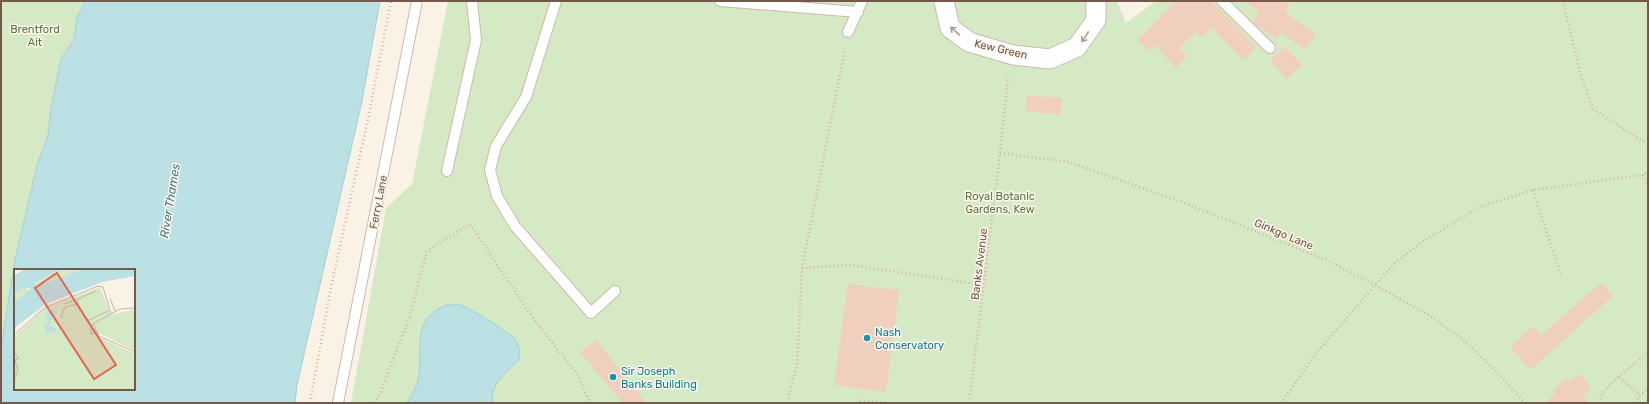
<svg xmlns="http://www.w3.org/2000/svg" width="1649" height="404" viewBox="0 0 1649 404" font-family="Rubik,sans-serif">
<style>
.green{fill:#d6e9c5}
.water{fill:#bbe1e4;stroke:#a2d1d6;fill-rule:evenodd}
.building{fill:#f0cfbf}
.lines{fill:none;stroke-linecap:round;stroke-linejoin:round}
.service-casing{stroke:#cdb9ad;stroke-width:12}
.minor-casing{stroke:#cdb9ad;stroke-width:21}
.path{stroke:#d5b3a2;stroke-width:2.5;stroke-dasharray:1 3;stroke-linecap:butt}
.service{stroke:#fff;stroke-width:10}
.minor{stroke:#fff;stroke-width:19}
.oneway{stroke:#ac9b94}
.culture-dot{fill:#0f9aa8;stroke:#fef6ec;stroke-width:1.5}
.labels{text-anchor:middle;stroke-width:3;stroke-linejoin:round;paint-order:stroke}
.park-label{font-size:11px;fill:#577944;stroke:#fef6ec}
.street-label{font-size:11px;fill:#74584c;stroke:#fef6ec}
.culture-label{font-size:11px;fill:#0d838f;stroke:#fef6ec;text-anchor:start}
.water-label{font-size:12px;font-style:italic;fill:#43797f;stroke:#fef6ec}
.inset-road{fill:none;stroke:#c5b4a8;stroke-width:1}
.view{fill:#e06851;fill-opacity:0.15;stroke:#e06851;stroke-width:2}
.inset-edge{fill:none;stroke:#74584c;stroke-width:2}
</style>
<rect width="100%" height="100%" fill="#fbf2e6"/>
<path class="green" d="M1,1H85L77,17L74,38L61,59L51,108L48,135L37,165L15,260L1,348Z
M448,1H1117L1126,23L1156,1H1648V403H351L386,208L412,184Z"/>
<path class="water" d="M85,1H380L362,101L297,385L295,403H1V348L15,260L37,165L48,135L51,108L61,59L74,39L77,17ZM15,270H134V389H15Z
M447,305C452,305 458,304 463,306C469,308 512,334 515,339C519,345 520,353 519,359C509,372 488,384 493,403H407C412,394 418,385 419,374C423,345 411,319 447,305Z"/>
<path class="building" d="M1176,1H1211L1256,47L1243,60L1211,28L1202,37L1196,32L1179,48L1187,56L1176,68L1154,45L1149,51L1138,40Z
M1243,1H1283L1289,6L1285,12L1316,35L1305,50L1281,32L1276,39L1253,22L1259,13Z
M1285,47L1302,65L1287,79L1270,61Z
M1027,95L1062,98L1060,115L1025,111Z
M1601,283L1613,296L1530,370L1510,347L1533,326L1541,335Z
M848,284L899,290L886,392L834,385Z
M596,340L646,403H622L580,352Z
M1580,374L1592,388L1583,396L1587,401L1585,403H1549L1547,401L1555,394L1553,391L1567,378L1570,382Z"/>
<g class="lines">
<defs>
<path id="service" d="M556,1L526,97L496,146L490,170L497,196L515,226L591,313L615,291
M720,1L858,12
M1222,1L1270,48
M848,32L862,1
M447,171L476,40L472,1
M338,403L417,1"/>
<path id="minor" d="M944,1L950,28L969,42L1013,55L1050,59L1077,47L1096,20V1"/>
</defs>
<use href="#service" class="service-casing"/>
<use href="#minor" class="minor-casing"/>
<path class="path" d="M1563,1L1581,76L1593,109L1648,144
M1000,153L1068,162L1182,202L1324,259L1375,285L1427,314L1459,336L1498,373L1525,403
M1643,175L1648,186
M1533,190L1561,276
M802,268L851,265L984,285
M1619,377L1640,395
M310,403L331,287L368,119L391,1
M375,403L380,393L410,316L427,251L470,224L530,314L577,374L590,403
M787,403L797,364L802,268L845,49
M858,403L859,400L886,403
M969,403L1000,153L1008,76
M1281,403L1318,351L1375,285L1395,263L1422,242L1479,207L1533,190L1643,175L1648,172
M1599,403C1603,383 1635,367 1648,351
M1636,403L1640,395L1648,389"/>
<use href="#service" class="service"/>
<use href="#minor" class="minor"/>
</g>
<defs><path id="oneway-shaft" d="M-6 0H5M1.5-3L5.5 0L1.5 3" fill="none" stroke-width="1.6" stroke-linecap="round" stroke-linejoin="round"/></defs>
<g class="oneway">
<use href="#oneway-shaft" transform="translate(955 31) rotate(-139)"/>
<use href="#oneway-shaft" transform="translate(1085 37) rotate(124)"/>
</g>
<g class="culture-dot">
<circle cx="867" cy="338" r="4"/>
<circle cx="613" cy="377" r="4"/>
</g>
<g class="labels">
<g class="park-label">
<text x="35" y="33">Brentford<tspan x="35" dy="13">Ait</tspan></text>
<text x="1000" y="200">Royal Botanic<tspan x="1000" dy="13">Gardens, Kew</tspan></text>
</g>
<g class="street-label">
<text transform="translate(1001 49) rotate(13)" y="4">Kew Green</text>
<text transform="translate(378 202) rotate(-79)" y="4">Ferry Lane</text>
<text transform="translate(1284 234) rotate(23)" y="4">Ginkgo Lane</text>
<text transform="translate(979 264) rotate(-83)" y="4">Banks Avenue</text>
</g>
<g class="culture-label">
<text x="875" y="336">Nash<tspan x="875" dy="13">Conservatory</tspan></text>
<text x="621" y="375">Sir Joseph<tspan x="621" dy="13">Banks Building</tspan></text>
</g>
<g class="water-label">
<text transform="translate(170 201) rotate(-81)" y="4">River Thames</text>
</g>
</g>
<g transform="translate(14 269)">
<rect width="121" height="121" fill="#fbf2e6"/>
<path d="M48,0H69L20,17V14ZM11,18L16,22L0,33V24ZM86,18L97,46L121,40V82L85,64L82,67L121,85V121H0V68L31,39Z" fill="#d6e9c5"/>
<path d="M12,0H48L20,14L22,17L69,0H121V7L88,13L32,35L0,59V33L17,20L11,18L1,24L0,6ZM40,39L43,45L38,46L39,49L34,57L42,59V62L33,65L30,55L35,54L30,46Z" fill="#bbe1e4"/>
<path class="inset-road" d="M96,29L101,42M50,35L64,30M64,35V30L82,22M49,49L47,48L51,38L64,35L73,52M73,52L94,42M79,55L85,67L121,83M83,64L77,65V56L106,40L121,39M0,66L30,39L84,17L89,18L97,45M0,83L5,89L0,91M0,110L4,102L1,91"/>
<path class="view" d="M43,4L102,96L80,110L21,19Z"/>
<rect width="121" height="121" class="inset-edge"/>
</g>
<rect width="1649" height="404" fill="none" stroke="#74584c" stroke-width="4"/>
</svg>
